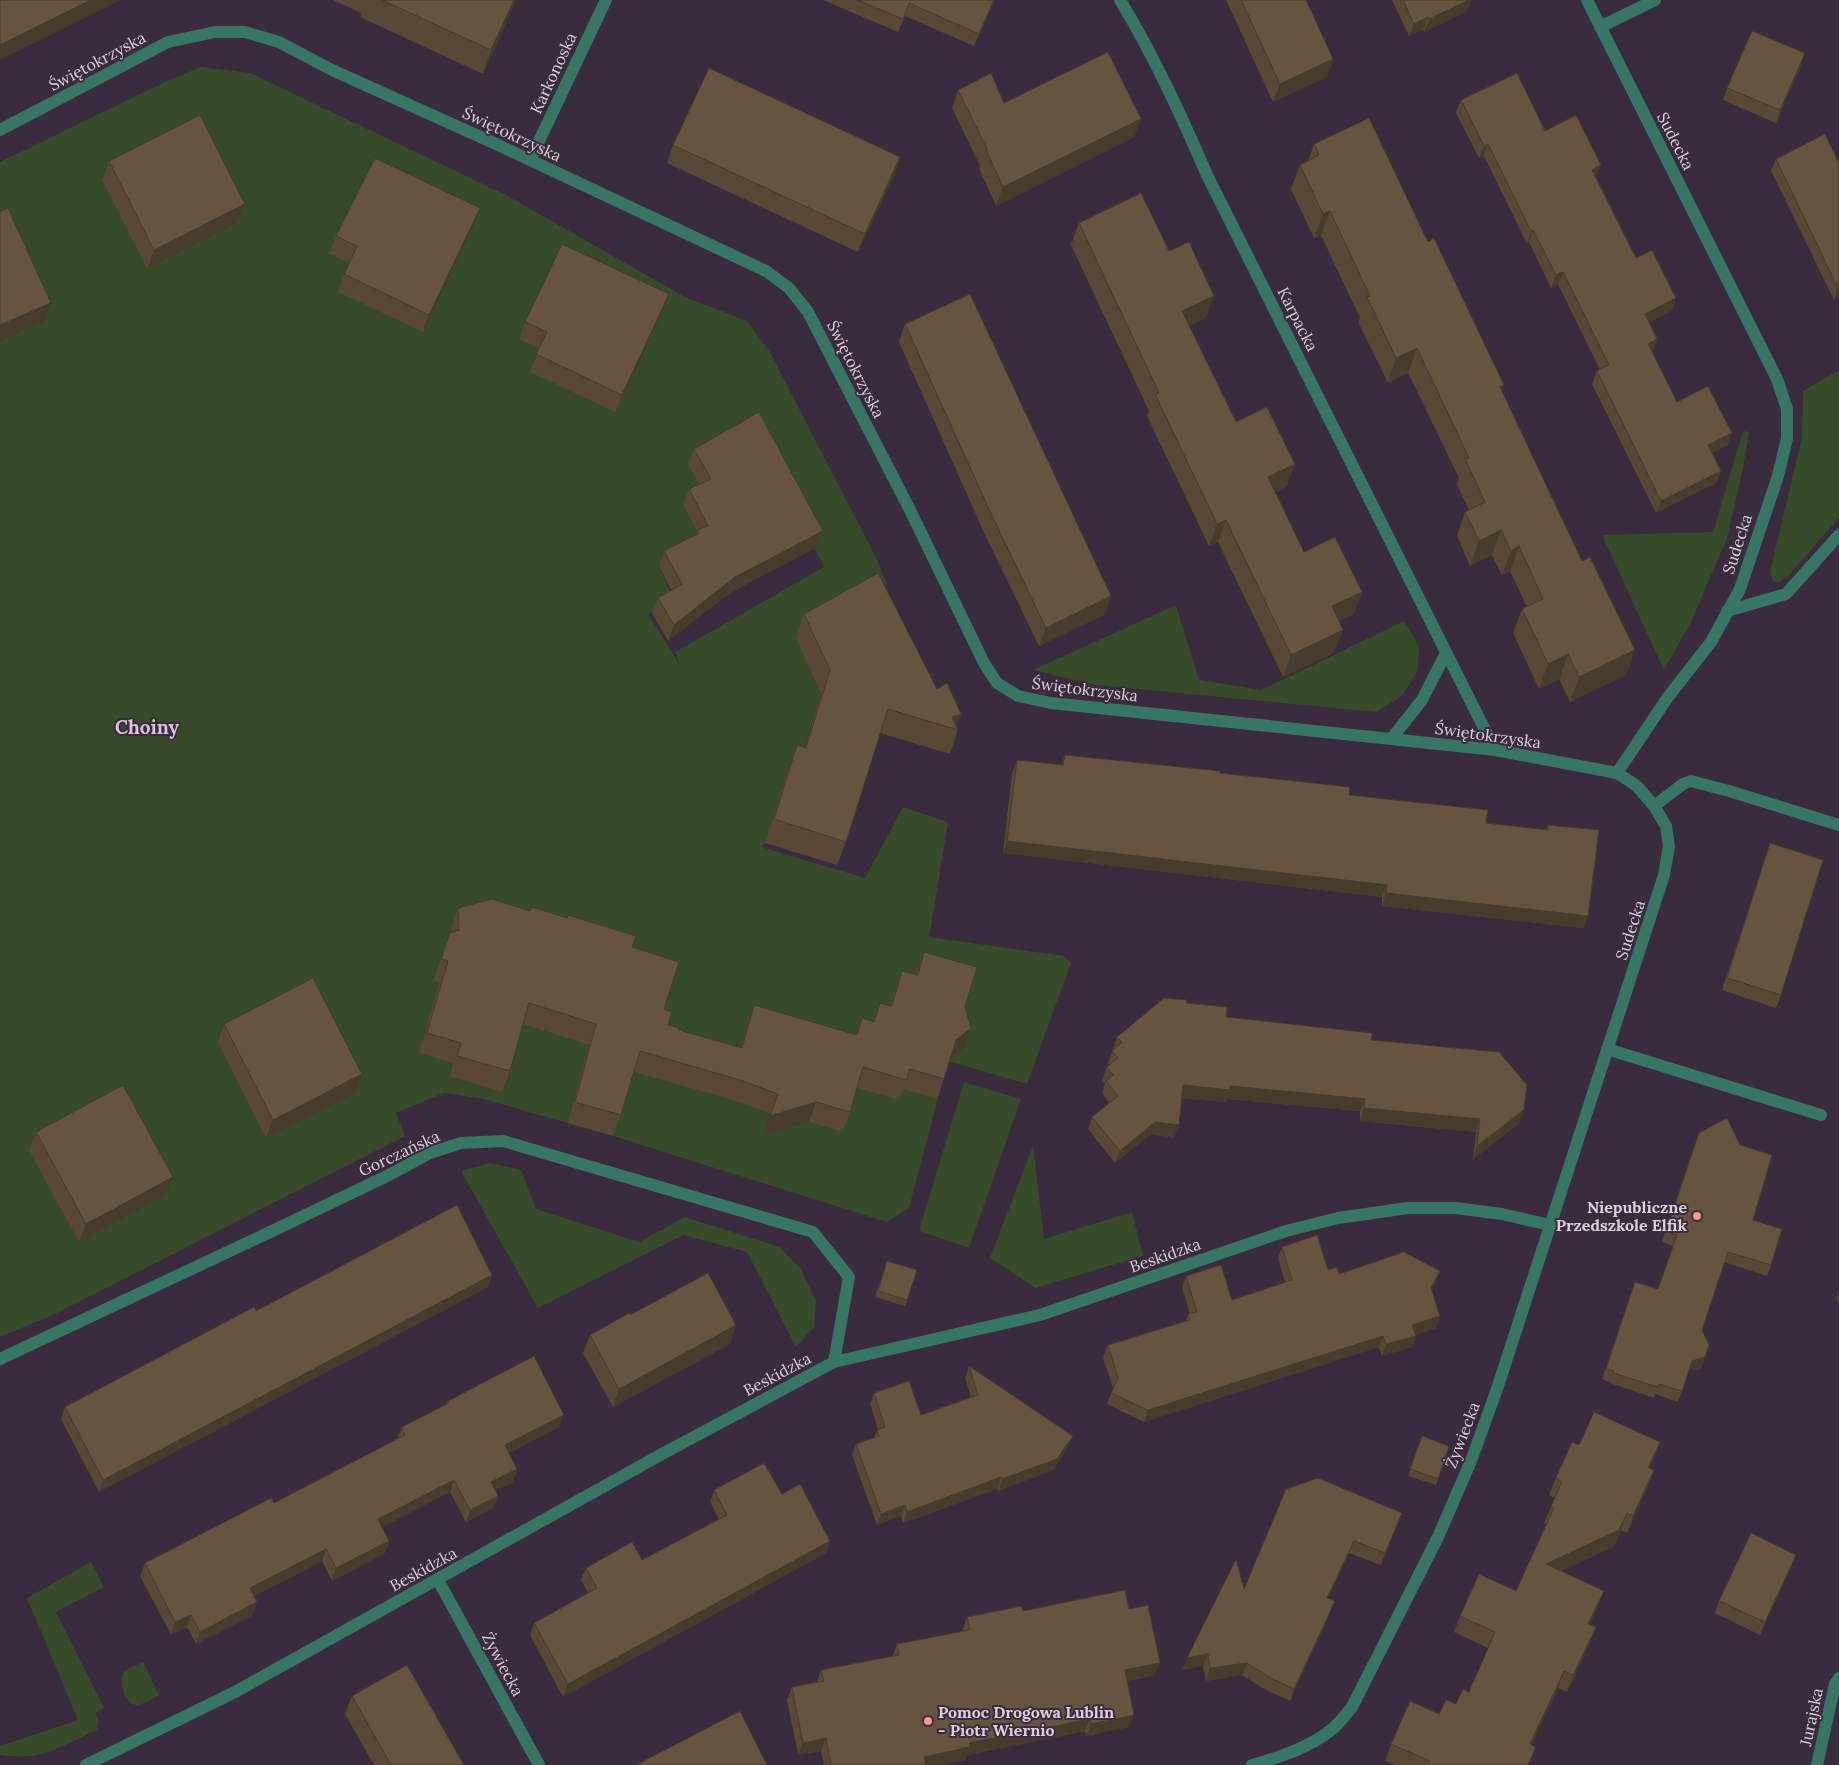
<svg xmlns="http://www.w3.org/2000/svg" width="1839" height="1765" viewBox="0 0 1839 1765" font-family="Lora,serif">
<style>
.green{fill:#364b28;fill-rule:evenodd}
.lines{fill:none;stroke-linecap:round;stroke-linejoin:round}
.minor{stroke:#377662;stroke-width:12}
.wall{fill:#584835}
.shaded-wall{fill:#473b2b}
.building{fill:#66543e;stroke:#473b2b}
.poi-dot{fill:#f49d8b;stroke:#3b2b3f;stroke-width:2}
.labels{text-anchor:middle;stroke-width:4;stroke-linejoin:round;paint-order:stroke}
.street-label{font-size:16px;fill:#dbd1dd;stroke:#3b2b3f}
.poi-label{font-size:16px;font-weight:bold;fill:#dbd1dd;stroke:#3b2b3f;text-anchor:end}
.quarter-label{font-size:19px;font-weight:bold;fill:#d9c4de;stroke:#3b2b3f}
</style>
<rect width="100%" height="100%" fill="#3b2b3f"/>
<path class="green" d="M201,67L250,73L506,195L685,297L747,321L770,352L876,558L887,584L870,597L821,694L797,771L788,769L765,843L761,847L865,878L903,807L948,822L929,937L1064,956L1071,963L1027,1084L948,1061L909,1208L887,1222L613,1136L484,1099L444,1093L396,1113L405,1136L55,1314L0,1337V162L167,81ZM753,428L824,567L675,652L680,665L648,614L673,599L659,566L702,542L705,494Z
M1839,370V518L1787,577L1780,582L1773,581L1770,572L1802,438L1803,391Z
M1743,431L1749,432L1743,468L1727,538L1691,622L1664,670L1602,535L1713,532Z
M1176,605L1199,680L1261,690L1404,621L1419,646L1418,670L1402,696L1376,712L1096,685L1033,670Z
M964,1082L1021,1099L969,1248L919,1231Z
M1033,1146L1044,1239L1132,1212L1143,1256L1035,1288L990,1258Z
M490,1163L521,1170L536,1209L639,1242L685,1217L780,1247L801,1269L816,1301L814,1327L796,1347L747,1252L683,1235L538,1308L461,1171Z
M91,1562L104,1587L56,1612L104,1708L95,1713L99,1721L97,1730C58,1747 46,1761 0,1755V1746L78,1720L27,1598Z
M143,1662L159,1695C153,1698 143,1705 137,1705C123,1705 119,1681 124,1671Z"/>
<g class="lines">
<path class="minor" d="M1120,0C1154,56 1181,115 1207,175L1495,750
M1587,0L1777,379L1787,409V438L1778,476L1740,589L1711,642L1668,697L1617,773
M1600,27L1655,0
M0,130L168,42L215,32H245L279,42L332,70L496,144L766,271L789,288L808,312L909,508L984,663L997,683L1018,696L1051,703L1495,750L1617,773L1637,786L1654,806L1666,826L1669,846L1664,875L1497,1389L1471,1461L1438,1537L1352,1707C1345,1715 1339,1724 1331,1730C1310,1747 1278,1758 1252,1765
M530,160L606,0
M1727,611L1786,594L1839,535
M1392,738L1422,700L1446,653
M1654,806L1683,784L1691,781L1729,791L1839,825
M1607,1049L1821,1115
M0,1359L266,1234L389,1175L430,1153L461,1143L503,1141L813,1232L849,1277L834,1362
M438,1580L539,1765
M86,1765L235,1692L662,1454L834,1362L1040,1315L1286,1231L1338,1218L1408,1208H1455L1502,1214L1550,1225
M1817,1765L1835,1684L1839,1678"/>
</g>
<path class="wall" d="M333,0H516L483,74L360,17L361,13Z
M823,0H995L974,46L905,16L898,32Z
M1226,0H1306L1333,59L1327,77L1273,102Z
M1392,0H1471L1467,11L1424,32L1423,30L1409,36Z
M1801,66L1776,123L1723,100L1727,88Z
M958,90L1004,103L1141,119L1134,137L996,206L979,168L980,166L952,108Z
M1461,100L1545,131L1596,177L1636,258L1676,298L1672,310L1649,322L1652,352L1677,402L1728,445L1712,453L1721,471L1716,483L1656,513L1592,384L1597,371L1600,370L1558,284L1551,288L1529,242L1527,244L1484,156L1479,158L1456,113Z
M1314,144L1428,242L1502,391L1582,561L1635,650L1626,675L1570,702L1559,679L1539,689L1513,633L1522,609L1527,607L1510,571L1502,575L1492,555L1470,566L1457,536L1465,512L1469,510L1457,484L1459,478L1408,373L1388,383L1358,322L1360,318L1321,235L1314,238L1291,189L1300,165L1308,161Z
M673,145L900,157L894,175L858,252L667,163Z
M1776,159L1839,163V297L1834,300L1771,171Z
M109,161L238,223L147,269L102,180Z
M1079,223L1169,251L1206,318L1189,326L1236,422L1287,486L1275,492L1304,552L1362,592L1354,614L1339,621L1335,652L1283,677L1218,542L1209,546L1147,416L1149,411L1071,245Z
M474,226L423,332L338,292L344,274L349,263L329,254L336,236Z
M663,312L615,412L530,372L539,349L519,339L525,322Z
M905,324L1111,596L1105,614L1039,646L986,537L899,342Z
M694,449L823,531L817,547L730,593L668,641L652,613L658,598L671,590L659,566L664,551L696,535L697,531L683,504L689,489L699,484L688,464Z
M804,614L937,689L961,714L956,726L958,730L950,754L880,733L846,842L837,865L765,843L788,769L797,745L805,747L821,694L796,638Z
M1065,755L1220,773L1349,795L1486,823L1546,830L1548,825L1588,916L1583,928L1382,906V897L1003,853L1012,773L1017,760L1061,765Z
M1770,843L1781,995L1776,1008L1722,990Z
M458,908L632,947L664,1009L668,1025L679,1030L741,1047L747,1026L754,1005L856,1035L862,1018L873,1022L880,1003L890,1006L902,971L916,975L924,952L965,1007L963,1049L950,1059L937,1099L903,1089L899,1100L857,1088L850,1112L843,1132L809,1122L763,1136L771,1114L733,1100L634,1072L621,1115L613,1136L568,1123L589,1045L523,1024L510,1071L502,1092L450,1076L453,1063L419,1053L440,982L434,980L442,954L450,933H451V929Z
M1186,1003L1226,1017L1371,1040L1520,1123L1473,1159L1476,1132L1360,1121V1111L1227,1099L1226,1102L1181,1098L1174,1138L1151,1134L1115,1163L1088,1129L1092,1117L1109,1103L1102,1093L1105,1083L1102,1080L1107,1067L1109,1065L1108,1063L1113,1050V1049L1117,1037Z
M224,1024L362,1074L356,1093L266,1138L218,1042Z
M36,1132L166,1195L79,1242L29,1150Z
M1695,1143L1753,1220L1771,1265L1767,1276L1724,1262L1702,1330L1709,1345L1701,1368L1689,1371L1678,1402L1655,1394L1654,1398L1610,1383V1382L1602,1379L1635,1282L1658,1289L1673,1246L1662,1242Z
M1282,1247L1328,1270L1339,1274L1436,1283L1431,1291L1440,1316L1436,1328L1415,1335L1412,1347L1382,1356L1379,1347L1144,1422L1107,1404L1113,1388L1103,1357L1108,1345L1186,1321L1188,1314H1190L1182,1288L1186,1276L1232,1300L1285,1282L1278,1258Z
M885,1267L907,1300L905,1306L875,1297Z
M492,1275L488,1287L99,1492L61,1419L65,1407L256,1311Z
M1839,1292V1302L1836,1301Z
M630,1315L736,1325L730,1344L613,1407L583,1353L590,1335Z
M969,1366L1068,1447L1053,1470L998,1491L997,1489L903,1523L901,1516L877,1525L852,1455L856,1444L874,1438L877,1430L878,1429L870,1404L874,1393L921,1415L971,1397L965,1378Z
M448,1401L559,1427L509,1453L513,1482L495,1490L498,1496L493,1508L466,1522L450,1492L382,1527L389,1541L385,1553L332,1581L322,1561L254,1596L253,1615L196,1644L187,1627L171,1635L140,1576L145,1563L274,1503L397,1439L402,1427L446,1404Z
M1422,1436L1449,1446L1436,1485L1408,1476Z
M1579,1445L1654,1459L1649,1468L1648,1487L1627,1533L1621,1530L1613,1547L1561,1571L1604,1591L1597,1608L1590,1624V1644L1567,1692L1558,1688L1532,1744L1529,1765H1395L1385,1761L1391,1744L1456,1704L1469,1692L1488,1648L1454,1632L1460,1616L1516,1591L1546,1524L1544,1523L1555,1498L1549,1495L1556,1478Z
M714,1490L782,1494L830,1541L826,1553L563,1697L530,1635L534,1623L588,1593L581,1580L586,1568L642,1560L719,1519L710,1502Z
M1402,1513L1381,1565L1349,1553L1328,1598L1330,1613L1290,1701L1264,1689L1242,1675L1206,1681L1203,1666L1182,1670L1244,1589Z
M1791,1568L1760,1635L1715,1613L1719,1601Z
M1129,1609L1155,1675L1127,1681L1129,1727L1086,1736L1085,1731L967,1755L965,1760L939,1765H824L821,1751L798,1755L787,1700L792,1687L817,1682L821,1670L893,1656L897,1644L963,1631V1629L967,1617L1023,1611Z
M352,1696L464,1765H374L345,1714Z"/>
<path class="shaded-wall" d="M91,0H121L0,60V45Z
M514,0H516L514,4L483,74L491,50Z
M994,0H995L974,46L979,34Z
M1469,0H1471L1467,11L1424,32L1429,19Z
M1428,17L1423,30L1409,36L1414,24Z
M1805,53L1801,66L1776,123L1780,110Z
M1333,59L1327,77L1273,102L1280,84Z
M1141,119L1134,137L996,206L1003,187Z
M1488,144L1484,156L1479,158L1484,146Z
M900,157L894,175L858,252L865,234Z
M1601,165L1596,178L1592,170Z
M245,204L238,223L147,269L154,250Z
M480,208L474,226L423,332L429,315Z
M1330,211L1321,235L1314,238L1323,214Z
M1533,230L1529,242L1527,244L1531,231Z
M1563,272L1558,284L1551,288L1556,275Z
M1839,287V297L1834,300L1838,288Z
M669,294L663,312L615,412L622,395Z
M1214,296L1206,318L1174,333L1182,311Z
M1676,298L1672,310L1640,326L1645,314Z
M51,303L44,321L0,341V325Z
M1657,339L1653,352L1644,356L1648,344Z
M1417,348L1408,373L1388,383L1396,358Z
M1504,385L1495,409L1500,387Z
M1732,433L1728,445L1704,457L1708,445Z
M1295,464L1287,486L1260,499L1268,477Z
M1721,471L1716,483L1656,513L1661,501Z
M1226,520L1218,542L1209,546L1217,524Z
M1501,530L1492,555L1470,566L1479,541Z
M823,531L817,547L730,593L668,641L674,625L735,577Z
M1519,546L1510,571L1502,575L1511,551Z
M1362,592L1354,614L1324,628L1332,606Z
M1111,596L1105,614L1039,646L1046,628Z
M1343,630L1335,652L1283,677L1291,655Z
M1635,650L1626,675L1570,702L1579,677Z
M1568,654L1559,679L1539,689L1548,664Z
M961,714L955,729L952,717Z
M1007,841L1387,885L1382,897L1003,853Z
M1386,893L1588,916L1583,928L1382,906Z
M971,1028L963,1049L949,1060L956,1040Z
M362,1074L356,1093L266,1138L273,1120Z
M1183,1085L1230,1086L1365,1099L1360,1111L1227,1099L1226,1102L1178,1098Z
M816,1102L809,1122L763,1136L770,1116Z
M1364,1108L1480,1119L1476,1132L1360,1121Z
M1524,1110L1520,1123L1473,1159L1477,1146Z
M1155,1122L1179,1125L1174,1138L1151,1134L1115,1163L1120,1151Z
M173,1177L166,1195L79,1242L86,1224Z
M1440,1271L1436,1283L1426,1300L1431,1288Z
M492,1275L488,1287L99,1492L103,1480Z
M1440,1316L1436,1328L1408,1337L1412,1325Z
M736,1325L730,1344L613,1407L619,1389Z
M1383,1336L1379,1347L1144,1422L1148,1410Z
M1416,1336L1412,1347L1382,1356L1386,1344Z
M1705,1357L1701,1368L1688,1371L1692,1361Z
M564,1415L559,1427L500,1457L505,1445Z
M1073,1436L1068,1447L1053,1470L998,1491L1002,1479Z
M1660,1442L1654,1459L1642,1485L1648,1468Z
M517,1469L513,1482L487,1495L491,1482Z
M1654,1470L1648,1487L1627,1533L1633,1516Z
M1001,1477L997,1489L903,1523L907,1512Z
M454,1480L450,1492L373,1532L378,1519Z
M498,1496L493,1508L466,1522L470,1510Z
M905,1505L901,1516L877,1525L881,1514Z
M1402,1513L1398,1525L1381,1565L1385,1553Z
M1627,1513L1621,1530L1613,1547L1539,1581L1546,1564Z
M389,1541L385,1553L332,1581L336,1568Z
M830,1541L826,1553L563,1697L568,1684Z
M1354,1541L1349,1553L1323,1610L1327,1598Z
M326,1549L322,1561L246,1600L250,1588Z
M1796,1555L1791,1568L1760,1635L1765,1622Z
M1604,1591L1597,1608L1582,1641L1588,1624Z
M1335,1601L1330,1613L1290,1701L1294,1689Z
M257,1602L253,1615L196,1644L200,1632Z
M191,1615L187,1627L171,1635L175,1622Z
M1596,1627L1590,1644L1567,1692L1573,1675Z
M1208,1654L1203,1666L1182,1670L1187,1658Z
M1160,1663L1155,1675L1120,1682L1125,1670Z
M1247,1663L1242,1675L1206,1681L1210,1668Z
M1564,1671L1558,1688L1524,1761L1530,1744Z
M1134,1715L1129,1727L1086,1736L1091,1724Z
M1090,1719L1085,1731L967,1755L965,1760L939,1765H921L924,1757L969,1743Z
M826,1738L821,1751L798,1755L803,1743Z
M1536,1747L1530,1763L1529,1765H1528Z"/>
<path class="building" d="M0,0H91L0,45Z
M382,0H514L491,50Z
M857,0H994L979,34L909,3L903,19Z
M1241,0H1306L1333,59L1280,84Z
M1403,0H1469L1429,19L1428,17L1414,24Z
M1752,31L1805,53L1780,110L1727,88Z
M1108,52L1141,119L1003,187L986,150L987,149L958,90L991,73L1004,103Z
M709,68L900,157L865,234L673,145Z
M1517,73L1545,131L1576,115L1601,165L1592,170L1636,258L1652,250L1676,298L1645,314L1657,339L1648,344L1677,402L1708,386L1732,433L1708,445L1721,471L1661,501L1597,371L1609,365L1563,272L1556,275L1533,230L1531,231L1488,144L1484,146L1461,100Z
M200,115L245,204L154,250L109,161Z
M1369,118L1428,242L1434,238L1504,385L1500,387L1582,561L1590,557L1635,650L1579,677L1568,654L1548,664L1522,609L1543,599L1519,546L1511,551L1501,530L1479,541L1465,512L1485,502L1465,459L1469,458L1417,348L1396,358L1367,297L1370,296L1330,211L1323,214L1300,165L1319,155L1314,144Z
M1825,134L1839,163V287L1838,288L1776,159Z
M375,158L480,208L429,315L344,274L357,246L336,236Z
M1141,193L1169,251L1189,242L1214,296L1182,311L1236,422L1267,407L1295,464L1268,477L1304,552L1335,537L1362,592L1332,606L1343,630L1291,655L1226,520L1217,524L1155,394L1159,393L1079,223Z
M8,208L51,303L0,325V212Z
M562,244L669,294L622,395L536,354L547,332L525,322Z
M970,294L1111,596L1046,628L993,518L905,324Z
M759,412L823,531L735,577L674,625L658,598L682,584L664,551L699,533L697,530L708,526L689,489L711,479L694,449Z
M878,573L937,689L947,683L961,714L952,717L958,730L888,709L846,842L774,819L797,745L806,748L830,670L804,614Z
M1065,755L1220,771V773L1350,787L1349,795L1488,810L1486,823L1548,830V825L1599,830L1588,916L1386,893L1387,885L1007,841L1017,760L1063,765Z
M1770,843L1823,860L1781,995L1727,978Z
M492,899L530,911L532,907L567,918L568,915L636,936L632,947L679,962L664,1009L672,1012L668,1025L679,1028V1030L742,1048L754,1005L857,1035L862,1018L874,1022L880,1003L892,1006L902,971L918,975L924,952L977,967L965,1007L971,1028L956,1040L944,1079L910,1069L906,1080L863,1067L850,1112L816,1102L770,1116L778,1094L740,1080L640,1051L621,1115L575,1102L596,1024L529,1003L510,1071L457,1056L461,1043L427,1033L448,961L441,959L450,933L459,930L458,908Z
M313,978L362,1074L273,1120L224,1024Z
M1164,998L1187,1000L1186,1003L1227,1007L1226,1017L1372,1033L1371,1040L1499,1052L1527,1085L1524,1110L1477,1146L1480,1119L1364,1108L1365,1099L1230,1086V1090L1183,1085L1179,1125L1155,1122L1120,1151L1092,1117L1118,1096L1106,1081L1113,1075L1107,1067L1118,1058L1112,1051L1122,1042L1117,1037Z
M123,1085L173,1177L86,1224L36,1132Z
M1727,1118L1740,1145L1772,1155L1753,1220L1782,1229L1771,1265L1728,1252L1702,1330L1709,1345L1705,1357L1692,1361L1682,1391L1659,1384L1658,1387L1613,1373L1614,1371L1606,1369L1635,1282L1658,1289L1677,1235L1666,1232L1699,1133Z
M457,1205L492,1275L103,1480L65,1407L254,1307L256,1311Z
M1317,1235L1328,1270L1337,1267L1339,1274L1404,1252L1440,1271L1431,1288L1440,1316L1412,1325L1416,1336L1386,1344L1383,1336L1148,1410L1111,1393L1118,1378L1108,1345L1190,1320L1188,1314L1197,1312L1186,1276L1221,1265L1232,1300L1292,1280L1282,1247Z
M887,1261L917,1270L907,1300L878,1291Z
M708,1273L736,1325L619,1389L590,1335L629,1313L630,1315Z
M534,1356L564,1415L505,1445L517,1469L491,1482L498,1496L470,1510L454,1480L378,1519L389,1541L336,1568L326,1549L250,1588L257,1602L200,1632L191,1615L175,1622L145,1563L271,1498L274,1503L405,1435L402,1427L449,1403L448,1401Z
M969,1366L1073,1436L1057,1459L1002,1479L1001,1477L907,1512L905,1505L881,1514L856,1444L879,1436L877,1430L885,1427L874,1393L909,1381L921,1415L978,1395Z
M1594,1412L1660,1442L1648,1468L1654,1470L1633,1516L1627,1513L1619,1530L1546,1564L1604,1591L1588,1624L1596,1627L1573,1675L1564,1671L1530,1744L1536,1747L1528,1765H1426L1430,1761L1391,1744L1410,1701L1439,1714L1446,1700L1456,1704L1463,1689L1469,1692L1495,1632L1460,1616L1479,1574L1516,1591L1554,1508L1551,1506L1562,1482L1556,1478L1572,1442L1579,1445Z
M1422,1436L1449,1446L1438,1479L1410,1469Z
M764,1463L782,1494L800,1484L830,1541L568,1684L534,1623L597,1588L586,1568L632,1542L642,1560L727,1515L714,1490Z
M1318,1478L1402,1513L1385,1553L1354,1541L1327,1598L1335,1601L1294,1689L1269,1677L1247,1663L1210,1668L1208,1654L1187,1658L1236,1559L1244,1589L1286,1489Z
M1751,1533L1796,1555L1765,1622L1719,1601Z
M1125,1590L1129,1609L1148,1605L1160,1663L1125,1670L1134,1715L1091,1724L1090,1719L969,1743L970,1747L924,1757L926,1765H831L826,1738L803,1743L792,1687L824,1681L821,1670L899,1655L897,1644L970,1630L967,1617L1022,1606L1023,1611Z
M407,1665L464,1765H391L352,1696Z
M740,1711L767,1765H636Z"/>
<g class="poi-dot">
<circle cx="1697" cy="1216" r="5"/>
<circle cx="928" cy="1721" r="5"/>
</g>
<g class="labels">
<g class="street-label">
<text transform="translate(97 61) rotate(-28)" y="6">Świętokrzyska</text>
<text transform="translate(553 73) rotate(-65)" y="6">Karkonoska</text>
<text transform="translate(512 134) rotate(25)" y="6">Świętokrzyska</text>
<text transform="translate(1676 141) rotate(63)" y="6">Sudecka</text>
<text transform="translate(1298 319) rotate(63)" y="6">Karpacka</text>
<text transform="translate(856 369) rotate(63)" y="6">Świętokrzyska</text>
<text transform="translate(1737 544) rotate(-72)" y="6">Sudecka</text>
<text transform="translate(1085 689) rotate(7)" y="6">Świętokrzyska</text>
<text transform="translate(1488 735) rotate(8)" y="6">Świętokrzyska</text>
<text transform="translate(1630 930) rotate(-72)" y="6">Sudecka</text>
<text transform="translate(399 1153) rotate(-25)" y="6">Gorczańska</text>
<text transform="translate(1165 1255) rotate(-19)" y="6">Beskidzka</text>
<text transform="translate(777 1374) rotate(-28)" y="6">Beskidzka</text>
<text transform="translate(1462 1435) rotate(-69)" y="6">Żywiecka</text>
<text transform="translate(423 1569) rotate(-29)" y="6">Beskidzka</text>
<text transform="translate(503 1664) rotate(62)" y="6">Żywiecka</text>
<text transform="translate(1811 1717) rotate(-78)" y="6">Jurajska</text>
</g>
<g class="poi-label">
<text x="1687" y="1213">Niepubliczne<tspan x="1687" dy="18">Przedszkole Elfik</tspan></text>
<text x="938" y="1718" text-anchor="start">Pomoc Drogowa Lublin<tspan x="938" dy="18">- Piotr Wiernio</tspan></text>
</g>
<g class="quarter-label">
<text x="147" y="734">Choiny</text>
</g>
</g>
</svg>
